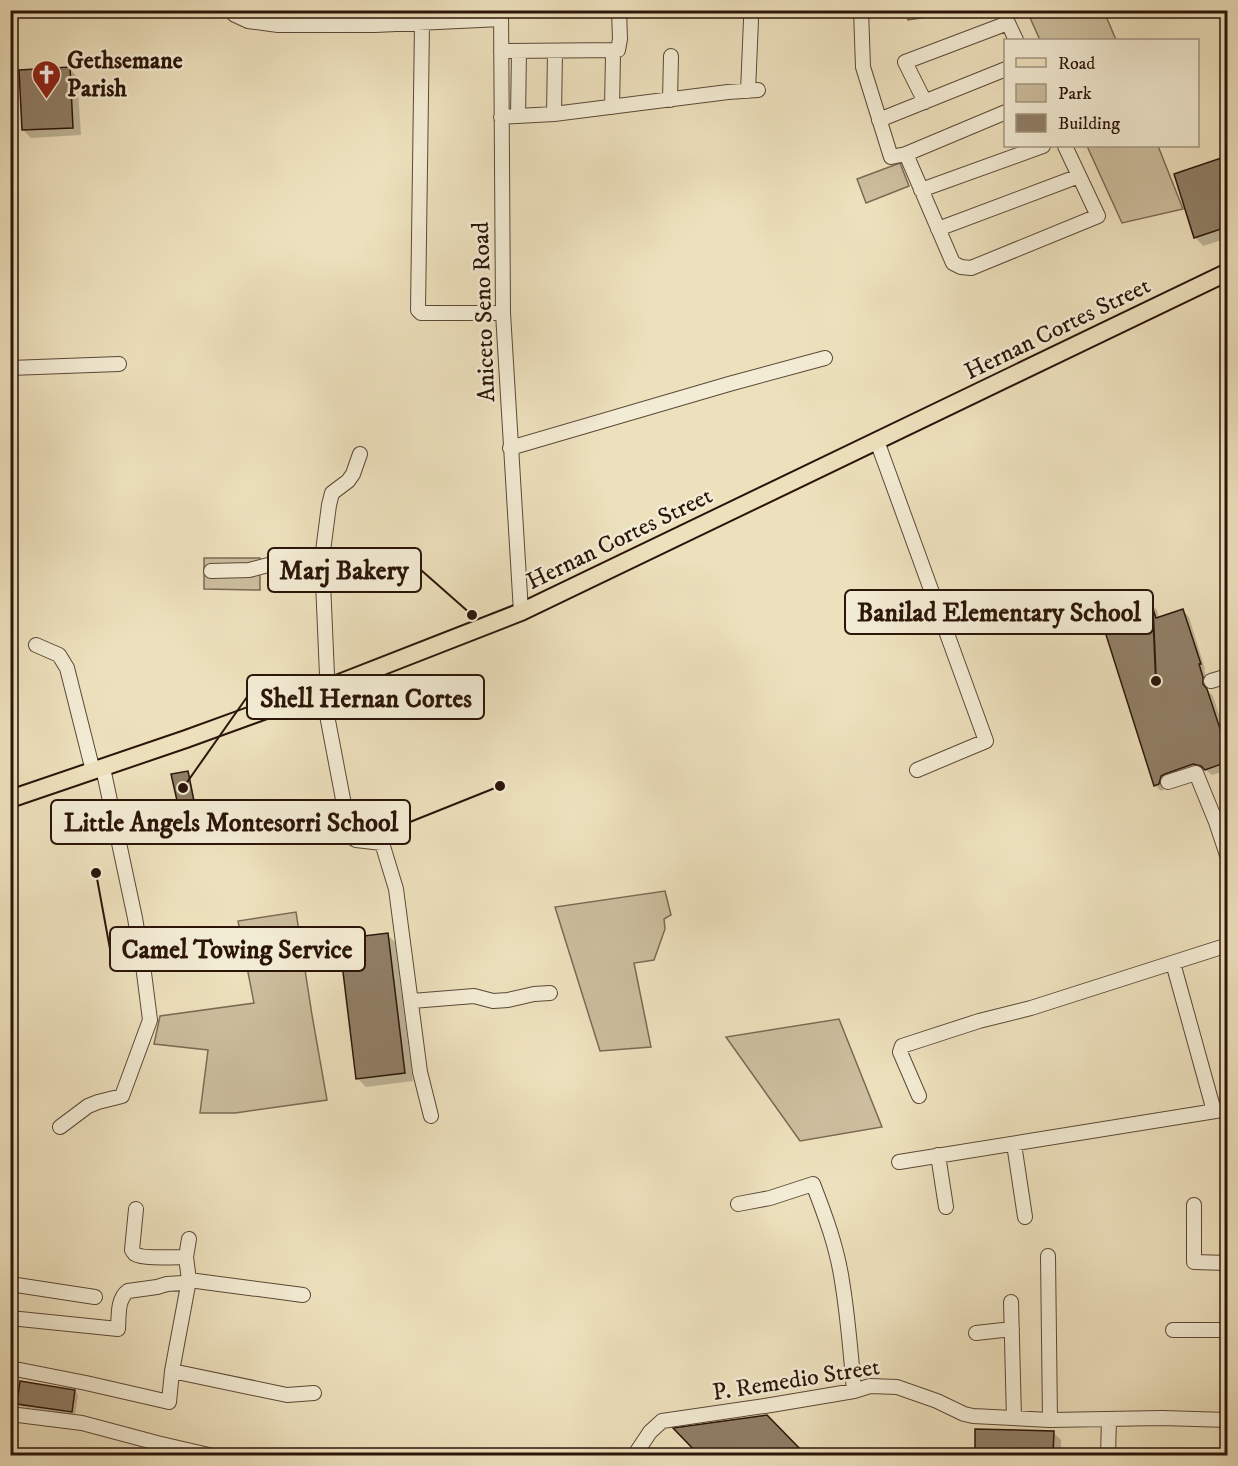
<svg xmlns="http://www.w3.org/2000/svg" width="1238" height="1466" viewBox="0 0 1238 1466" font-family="'IM FELL DW Pica',serif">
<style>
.green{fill:#ccbe9e;stroke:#7c6a54;stroke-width:1.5}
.shadow{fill:#0003}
.building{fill:#907f67;stroke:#2b1509;stroke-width:1.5}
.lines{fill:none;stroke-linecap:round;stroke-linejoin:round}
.minor-casing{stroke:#5c4836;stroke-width:16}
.major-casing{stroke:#2b1509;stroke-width:20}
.minor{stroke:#f3ecd4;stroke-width:14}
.major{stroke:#ede1bd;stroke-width:16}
.labels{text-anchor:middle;stroke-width:5;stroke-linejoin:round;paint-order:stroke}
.poi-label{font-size:24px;font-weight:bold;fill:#2b1509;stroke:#f3ecd4;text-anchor:start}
.street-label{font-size:24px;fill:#2b1509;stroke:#f3ecd4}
.leader{fill:none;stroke:#2b1509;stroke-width:2}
.callout-dot{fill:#2b1509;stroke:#f3ecd4;stroke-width:2}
.callout{fill:#f3ecd4;stroke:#2b1509;stroke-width:2}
.callout-label{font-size:26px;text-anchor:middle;font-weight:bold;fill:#2b1509}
</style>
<rect width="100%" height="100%" fill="#ede1bd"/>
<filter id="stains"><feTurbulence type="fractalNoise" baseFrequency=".00333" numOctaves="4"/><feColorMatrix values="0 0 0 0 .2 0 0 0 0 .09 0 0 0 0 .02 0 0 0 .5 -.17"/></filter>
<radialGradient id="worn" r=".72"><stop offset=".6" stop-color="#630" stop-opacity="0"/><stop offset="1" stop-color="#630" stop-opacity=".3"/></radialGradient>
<path class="green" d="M906,11V10L941,11L934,16L908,20Z
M1027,11H1104L1116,40H1040Z
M1087,146H1158L1183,209L1122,223Z
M900,163L909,186L866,203L857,179Z
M204,558H260V590L204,589Z
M665,891L671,915L664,919L665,929L654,960L634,963L651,1047L600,1051L555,907Z
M296,912L312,1015L327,1100L235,1113H200L208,1050L154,1044L160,1016L254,1003L238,921Z
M839,1019L882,1127L800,1141L726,1037Z"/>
<path class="shadow" d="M70,69L77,77L81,135L31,138L23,130Z
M1228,158V238L1203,246L1195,237L1175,175Z
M1151,604L1157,610L1159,618L1183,611L1189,617L1205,669L1204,670L1208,683V691L1213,696L1228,742V770L1212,775L1207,771L1200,770L1166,782L1165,789L1161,791L1155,785Z
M189,774L195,803L181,806L179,804Z
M387,935L395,942L413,1081L366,1087L358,1079Z
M75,1391L78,1395L75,1415L22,1407L18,1403Z
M766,1416L804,1456H701L676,1430Z
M977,1431L1053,1432L1061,1440V1456H976Z"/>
<path class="building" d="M70,67L73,128L22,130L19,70Z
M1227,156V227L1194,238L1174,174Z
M1151,603L1156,618L1183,609L1201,664H1199L1203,677V684L1207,689L1227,750V762L1205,770L1201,766L1193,764L1165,774L1161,776L1159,784L1154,786L1101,619Z
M188,771L194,801L178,805L171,774Z
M388,933L405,1073L356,1079L339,939Z
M20,1381L75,1390L72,1412L17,1404Z
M767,1415L806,1455H699L673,1428Z
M975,1429L1054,1431L1053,1455H975Z"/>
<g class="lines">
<defs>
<path id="minor" d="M230,10L235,15L248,21L278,25H375L501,19
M501,10L503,313L521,612
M861,10L863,67L891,157L906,154L1006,112
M422,24L418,310L421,313H503
M501,51L618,50L620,39L619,10
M748,91L751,20
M670,100L671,56
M925,102L905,62L1008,23L1016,40
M612,107L613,55
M554,114L555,53
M518,116L519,52
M501,117L554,114L728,92L758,90
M879,120L1006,69
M906,154L953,263L961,267L971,268L1098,216L1065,146
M921,190L1043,146
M938,229L1079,176
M10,368L119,364
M877,441L986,741L917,770
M510,448L729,384L825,358
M211,571L249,570L291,559H322
M36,645L59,655L67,668L93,771
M1211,681L1228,676
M329,687L327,675L322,559L329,505L332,493L348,481L353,474L360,454
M322,689L350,836L356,840L382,843L396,889L420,1072L431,1116
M1168,782L1196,773L1216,822L1228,858
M1173,963L1214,1111
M412,1001L474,996L493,1001L508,1000L534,994L550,993
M919,1096L900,1052L902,1046L979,1021L1031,1008L1228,945
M60,1127L88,1106L98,1102L122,1096L150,1020L144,973L135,918L103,768
M1014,1144L1025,1217
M938,1155L946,1207
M899,1162L1228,1109
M738,1204L770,1198L813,1184C825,1215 837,1247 842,1281C848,1317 851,1354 854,1391
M1194,1205V1262L1228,1263
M136,1209L132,1250C133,1252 134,1253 135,1254C142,1259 176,1257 186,1257
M1048,1256L1050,1420
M10,1284L95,1297
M1011,1302L1014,1418
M10,1318L118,1329C119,1316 117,1299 128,1291L157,1287L167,1284L183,1283L189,1280L303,1295
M1173,1330H1228
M976,1333L1012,1329
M10,1368L86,1383L169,1402L172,1371L189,1280L186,1257L189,1239
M172,1371L287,1395L314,1393
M10,1414L82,1423L157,1443L213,1456
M634,1456L650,1432L662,1421L771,1405L854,1391L870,1386L897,1387L937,1401L964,1414L973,1416L1050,1420L1162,1418L1228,1420
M1108,1456L1109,1419"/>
<path id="major" d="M10,799L186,739L329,687L521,612L1228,272"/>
</defs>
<use href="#minor" class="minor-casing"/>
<use href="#major" class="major-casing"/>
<use href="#minor" class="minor"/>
<use href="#major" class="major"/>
</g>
<defs>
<symbol id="church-pin" viewBox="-11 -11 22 30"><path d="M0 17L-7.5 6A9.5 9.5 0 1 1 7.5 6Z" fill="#8f2418" stroke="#f3ecd4"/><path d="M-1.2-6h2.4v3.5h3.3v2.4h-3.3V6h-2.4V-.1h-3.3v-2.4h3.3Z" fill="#fff"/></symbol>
</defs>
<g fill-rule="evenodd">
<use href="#church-pin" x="30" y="58" width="33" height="45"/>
</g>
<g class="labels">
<g class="poi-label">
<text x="67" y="68">Gethsemane<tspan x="67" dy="28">Parish</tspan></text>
</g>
<g class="street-label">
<text transform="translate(483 312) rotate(-92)" y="8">Aniceto Seno Road</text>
<text transform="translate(1057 328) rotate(-26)" y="8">Hernan Cortes Street</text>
<text transform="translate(619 538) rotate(-26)" y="8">Hernan Cortes Street</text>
<text transform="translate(796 1379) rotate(-9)" y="8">P. Remedio Street</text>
</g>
</g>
<path class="leader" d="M472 615L421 570M1156 681L1153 612M183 788L247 697M500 786L410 822M96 873L110 949"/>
<g class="callout-dot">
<circle cx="472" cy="615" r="6"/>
<circle cx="1156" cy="681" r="6"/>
<circle cx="183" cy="788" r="6"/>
<circle cx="500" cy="786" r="6"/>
<circle cx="96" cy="873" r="6"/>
</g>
<g class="callout">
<rect x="268" y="548" width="153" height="44" rx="6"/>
<rect x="845" y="590" width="308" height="44" rx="6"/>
<rect x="247" y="675" width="237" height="44" rx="6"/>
<rect x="51" y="800" width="359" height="44" rx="6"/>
<rect x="110" y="927" width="255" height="44" rx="6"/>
</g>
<g class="callout-label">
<text x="344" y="579">Marj Bakery</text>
<text x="999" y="621">Banilad Elementary School</text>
<text x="366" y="707">Shell Hernan Cortes</text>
<text x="231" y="831">Little Angels Montesorri School</text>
<text x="237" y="958">Camel Towing Service</text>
</g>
<rect width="1238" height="1466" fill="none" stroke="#ede1bd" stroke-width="36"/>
<rect x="12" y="12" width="1214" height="1442" fill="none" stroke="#2b1509" stroke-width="3"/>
<rect x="18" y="18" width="1202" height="1430" fill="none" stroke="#2b1509" stroke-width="1.5"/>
<rect x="1004" y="39" width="195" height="108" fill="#f3ecd4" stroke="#a39683" stroke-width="1.5"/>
<rect x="1016" y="58" width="30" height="9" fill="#ede1bd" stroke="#a39683" stroke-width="1.5"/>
<text x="1058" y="69" font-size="18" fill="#2b1509">Road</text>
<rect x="1016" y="84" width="30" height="18" fill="#ccbe9e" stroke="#a39683" stroke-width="1.5"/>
<text x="1058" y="99" font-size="18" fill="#2b1509">Park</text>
<rect x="1016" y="114" width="30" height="18" fill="#907f67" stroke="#a39683" stroke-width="1.5"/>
<text x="1058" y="129" font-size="18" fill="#2b1509">Building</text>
<rect width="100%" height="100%" filter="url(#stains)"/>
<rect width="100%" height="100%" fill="url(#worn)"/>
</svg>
